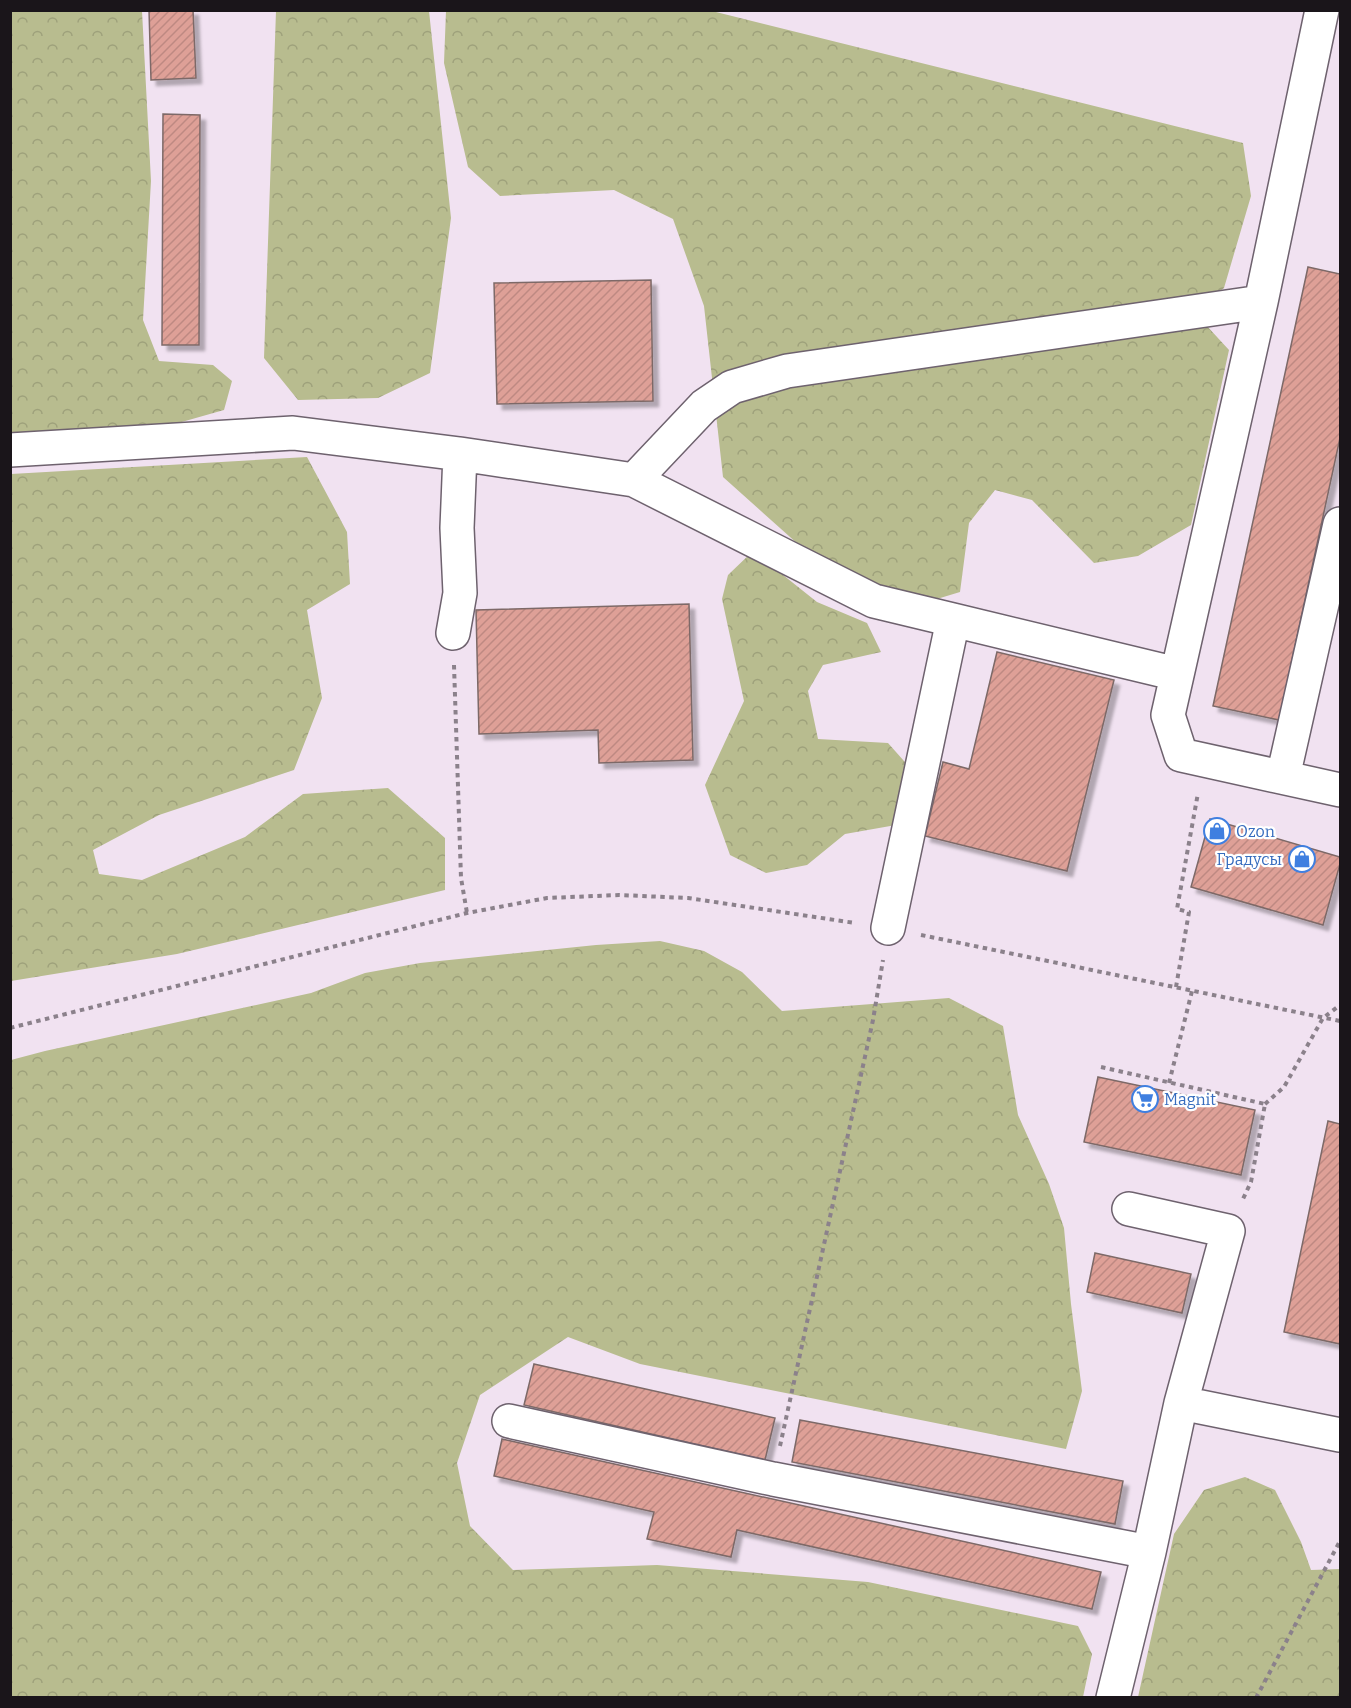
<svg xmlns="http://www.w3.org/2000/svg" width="1351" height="1708" viewBox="0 0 1351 1708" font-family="Bitter,serif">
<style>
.forest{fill:url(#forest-crowns)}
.building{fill:url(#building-hatch);stroke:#7d6967;stroke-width:1.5;filter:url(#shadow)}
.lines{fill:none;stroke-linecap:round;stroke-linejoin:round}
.minor-casing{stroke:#6e626e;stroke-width:36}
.path{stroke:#8b818b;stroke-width:4;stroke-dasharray:4.5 4.5;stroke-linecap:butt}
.minor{stroke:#fff;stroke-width:33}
.labels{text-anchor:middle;stroke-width:4.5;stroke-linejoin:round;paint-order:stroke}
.shop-label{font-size:16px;fill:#366cbe;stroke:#fff;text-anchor:start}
</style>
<defs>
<pattern id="forest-crowns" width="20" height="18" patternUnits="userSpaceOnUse" patternTransform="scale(1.5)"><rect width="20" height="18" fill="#b8bc8f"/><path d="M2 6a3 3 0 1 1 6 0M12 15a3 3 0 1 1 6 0" fill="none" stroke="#9ea17b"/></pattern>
<pattern id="building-hatch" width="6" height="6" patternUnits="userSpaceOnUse" patternTransform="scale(1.5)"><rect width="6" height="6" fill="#dea097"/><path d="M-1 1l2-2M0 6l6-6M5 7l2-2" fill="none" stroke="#be8982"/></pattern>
<filter id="shadow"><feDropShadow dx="5.5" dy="5.5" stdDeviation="1.5" flood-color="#0004"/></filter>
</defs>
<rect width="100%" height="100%" fill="#f1e2f1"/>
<path class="forest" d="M10,11H142L151,181L143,320L159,361L213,365L232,381L224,410L157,429L11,436Z
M276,11H429L451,218L430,373L378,398L298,400L264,358Z
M446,11H712L1243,143L1251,196L1224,288L1194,312L1229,350L1191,525L1138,556L1094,563L1032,500L995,490L969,523L960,592L927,602L877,591L799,545L723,477L704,306L673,219L614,190L500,196L468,167L444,63Z
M307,457L347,532L350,584L307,610L322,698L294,770L159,815L93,850L99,874L142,880L245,837L303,794L388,788L445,838V890L177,954L11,981V474Z
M753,551L817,602L867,623L881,652L823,665L808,691L818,739L888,743L912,770L896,825L845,834L807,865L766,873L730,855L705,785L744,701L722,599L728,575Z
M660,941L704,951L742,972L782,1011L949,998L1003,1026L1018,1115L1049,1184L1064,1228L1071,1304L1082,1391L1066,1449L640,1364L568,1337L480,1395L457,1463L470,1526L513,1570L657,1565L868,1582L1078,1626L1092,1654L1083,1697H11V1060L45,1051L311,993L365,973L420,963L596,945Z
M1245,1477L1275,1490L1301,1542L1311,1570L1340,1569V1697H1138L1174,1534L1204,1490Z"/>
<path class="building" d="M149,10H193L196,78L151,80Z
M163,114L200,115L199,345H162Z
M1308,267L1340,274V438L1279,720L1213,706Z
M651,280L653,401L497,404L494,283Z
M689,604L693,760L599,763L598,730L479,734L476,610Z
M997,652L1114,680L1067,871L925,836L943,762L969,769Z
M1210,819L1340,857V864L1323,925L1191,887Z
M1098,1077L1255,1110L1241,1175L1084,1142Z
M1328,1121L1340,1124V1344L1284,1332Z
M1095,1253L1191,1274L1182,1313L1087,1292Z
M534,1364L775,1418L765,1460L524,1405Z
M800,1420L1123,1481L1115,1524L792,1462Z
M502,1439L1101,1572L1092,1609L737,1530L731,1557L647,1539L654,1512L494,1476Z"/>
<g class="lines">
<defs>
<path id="minor" d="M1322,10L1261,302L1168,715L1181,755L1340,790
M10,450L293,433L460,454L634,480L874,601L953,620L888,928
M634,480L704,406L732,387L787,371L1261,302
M953,620L1177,674
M453,633L460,593L457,528L460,454
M1283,777L1340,524
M1129,1209L1228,1231L1181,1403
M509,1421L773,1479L1149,1552
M1113,1698L1149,1552L1181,1403L1340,1435"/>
</defs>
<use href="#minor" class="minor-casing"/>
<path class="path" d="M454,665L461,878L467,913
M921,935L1340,1021
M1176,987L1189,912L1177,909L1198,793
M10,1028L467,913L547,898L619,895L688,898L855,923
M1101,1067L1265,1104L1251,1182L1242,1201
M1169,1083L1192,991
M1265,1104L1284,1087L1323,1018L1340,1005
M780,1446L873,1020L883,960
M1256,1698L1340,1541"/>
<use href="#minor" class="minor"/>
</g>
<defs>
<symbol id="shop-ring" viewBox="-11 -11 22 22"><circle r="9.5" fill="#fff" stroke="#3f7fe0" stroke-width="1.5"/><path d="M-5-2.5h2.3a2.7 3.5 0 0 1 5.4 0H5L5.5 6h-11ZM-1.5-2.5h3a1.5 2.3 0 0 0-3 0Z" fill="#3f7fe0"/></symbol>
<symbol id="supermarket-ring" viewBox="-11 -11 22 22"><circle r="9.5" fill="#fff" stroke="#3f7fe0" stroke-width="1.5"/><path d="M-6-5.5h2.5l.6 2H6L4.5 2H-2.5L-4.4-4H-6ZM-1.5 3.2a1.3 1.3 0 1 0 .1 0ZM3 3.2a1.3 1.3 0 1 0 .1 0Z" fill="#3f7fe0"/></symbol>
</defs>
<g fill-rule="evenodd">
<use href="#shop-ring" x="1202" y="816" width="30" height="30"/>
<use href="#shop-ring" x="1287" y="844" width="30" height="30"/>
<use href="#supermarket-ring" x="1130" y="1084" width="30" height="30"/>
</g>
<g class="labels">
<g class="shop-label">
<text x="1236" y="837">Ozon</text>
<text x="1282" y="865" text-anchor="end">Градусы</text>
<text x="1164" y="1105">Magnit</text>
</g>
</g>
<rect width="1351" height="1708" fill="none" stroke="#1a151a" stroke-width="24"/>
</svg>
